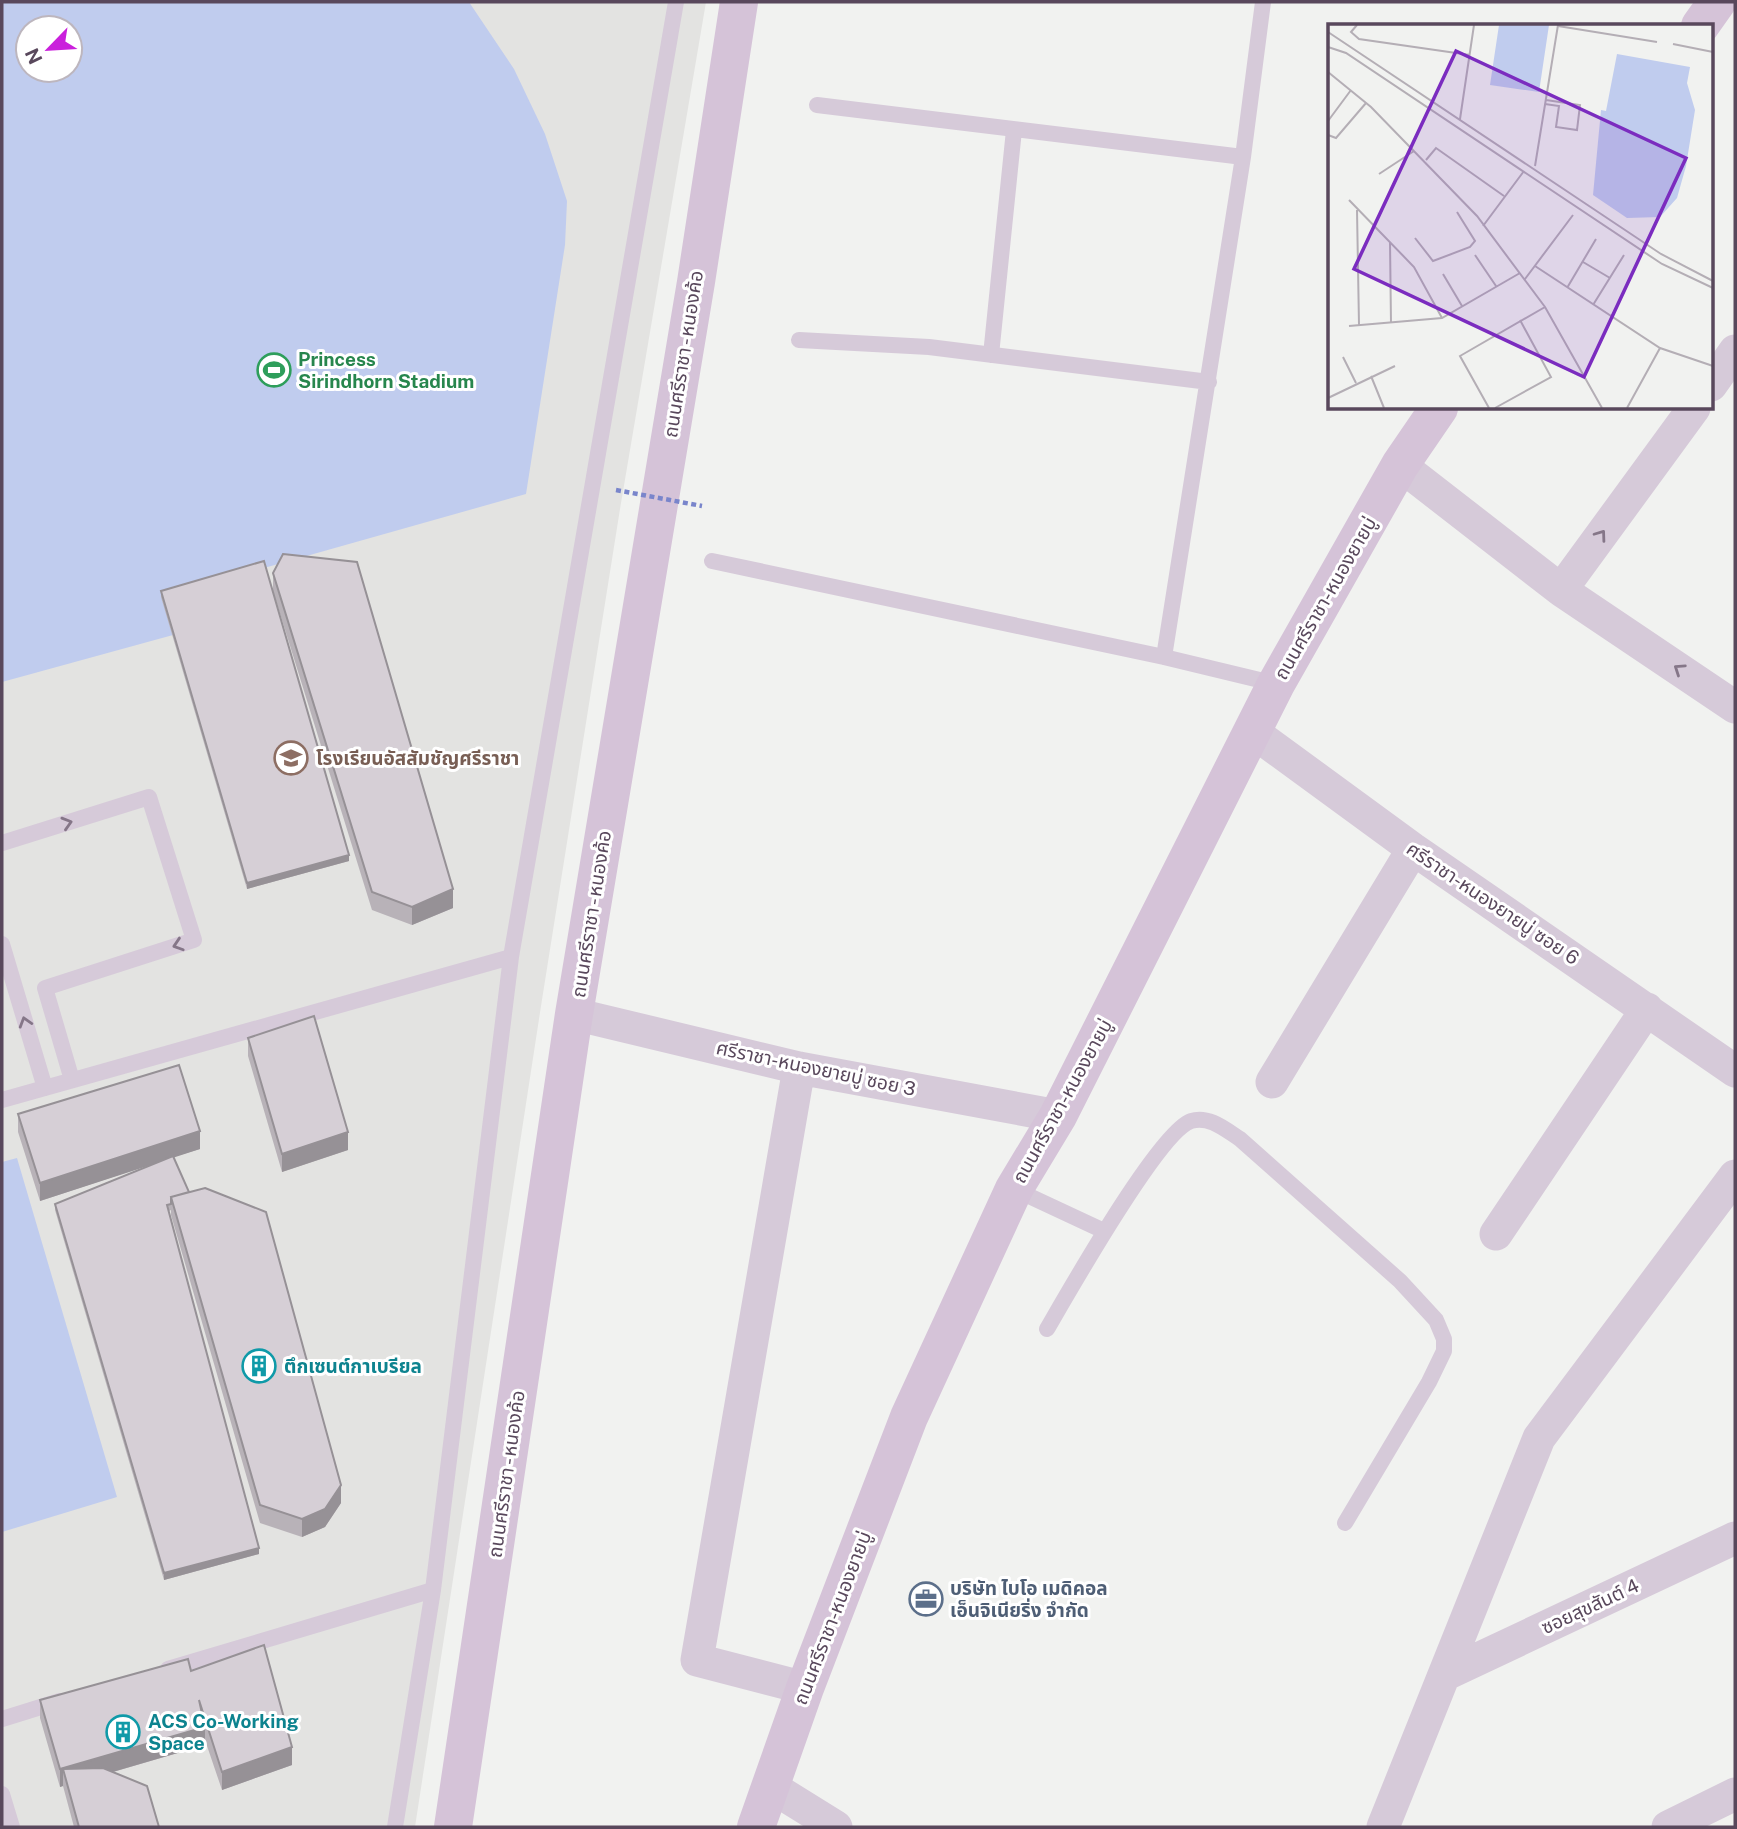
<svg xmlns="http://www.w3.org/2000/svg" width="1737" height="1829" viewBox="0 0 1737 1829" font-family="'Public Sans','Noto Sans Thai',sans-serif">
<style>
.education{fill:#e3e3e1;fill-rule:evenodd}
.green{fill:#c0ccee;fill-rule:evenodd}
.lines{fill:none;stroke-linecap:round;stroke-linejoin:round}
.service{stroke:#d6cad9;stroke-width:16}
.minor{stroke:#d6cad9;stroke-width:33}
.secondary{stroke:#d5c3d8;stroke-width:38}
.path-bridge{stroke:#7985cb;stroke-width:4.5;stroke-dasharray:5 3.5;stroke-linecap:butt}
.wall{fill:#b8b2b8}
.shaded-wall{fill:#969196}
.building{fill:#d6cfd6;stroke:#969196;stroke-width:2}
.oneway{stroke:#857688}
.labels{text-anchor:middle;stroke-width:6;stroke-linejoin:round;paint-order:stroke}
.street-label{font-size:19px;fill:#59485c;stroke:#fff}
.leisure-label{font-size:19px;font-weight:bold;fill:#27864d;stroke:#fff;text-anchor:start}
.education-label{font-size:19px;font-weight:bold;fill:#785e54;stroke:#fff;text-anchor:start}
.culture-label{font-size:19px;font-weight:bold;fill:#0d838f;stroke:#fff;text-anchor:start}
.service-label{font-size:19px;font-weight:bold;fill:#4e5e75;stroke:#fff;text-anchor:start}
.inset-road{fill:none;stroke:#b4aeb5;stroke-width:2}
.view{fill:#7b2cbf;fill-opacity:0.15;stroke:#7b2cbf;stroke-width:3.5}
.inset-edge{fill:none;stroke:#59485c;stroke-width:3.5}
</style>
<rect width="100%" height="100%" fill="#f1f2f0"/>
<path class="education" d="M2,2H706L620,509L541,1006L415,1827H2ZM28,28H70V70H28Z"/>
<path class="green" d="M2,2H469L514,69L545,134L567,201L565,245L526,494L264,568L173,635L2,682ZM28,28H70V70H28Z
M17,1158L117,1497L2,1532V1162Z"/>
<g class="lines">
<path class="service" d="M817,105L1243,157
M799,340L929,347L1209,382
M991,355L1014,130
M712,561L1164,657L1276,684
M1164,657L1243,157L1263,2
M2,843L149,797L194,940L45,988L72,1080
M2,944L45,1088
M2,1100L511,957
M1014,1189L1104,1231
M1047,1329C1068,1293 1159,1132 1191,1121C1209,1115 1226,1130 1240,1139L1400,1281L1436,1320L1444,1339V1351L1429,1382L1345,1523
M168,1669L433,1590
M2,1719L60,1701
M2,1794L12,1827
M395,1827L433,1590L511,957L676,2"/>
<path class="minor" d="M1711,385L1735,351
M1400,465L1561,590L1735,707
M1561,590L1694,408
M1253,732L1413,849L1735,1071
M574,1014L799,1068L1058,1116
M799,1068L697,1660L805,1688
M1272,1082L1413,849
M1496,1234L1647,1009
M1444,1675L1735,1538
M770,1786L836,1827
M1383,1827L1539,1438L1735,1176
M1668,1827L1735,1794"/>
<path class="secondary" d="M1700,26L1717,2
M453,1827L574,1014L696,282L739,2
M756,1827L805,1688L909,1417L1014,1189L1058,1116L1276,684L1400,465L1439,408"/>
<path class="path-bridge" d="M616,490L702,506"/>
</g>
<path class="wall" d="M273,573L453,908L412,925L372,910L273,591Z
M161,591L349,861L247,889L161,597Z
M248,1038L348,1150L282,1172L248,1056Z
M18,1114L200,1149L173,1157L189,1192L341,1503L325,1527L302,1537L260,1523L171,1215V1210L169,1211L259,1554L164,1580L55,1210V1204L152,1164L40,1201L18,1132Z
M191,1671L292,1765L222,1790L205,1740V1745L113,1772L159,1827H74L63,1786L60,1787L40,1718V1700Z"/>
<path class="shaded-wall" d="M349,855V861L247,889V883Z
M453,889V908L412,925V907Z
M200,1131V1149L40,1201V1183Z
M348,1132V1150L282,1172V1154Z
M341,1485V1503L325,1527L302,1537V1519Z
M259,1548V1554L164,1580V1573Z
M205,1727V1745L68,1785L63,1769V1786L60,1787V1769Z
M292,1747V1765L222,1790V1772Z"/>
<path class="building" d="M283,554L357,562L453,889L412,907L372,892L273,573Z
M264,561L349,855L247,883L161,591Z
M314,1016L348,1132L282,1154L248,1038Z
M179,1065L200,1131L40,1183L18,1114Z
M173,1156L189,1192L171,1197V1204L167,1205L259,1548L164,1573L55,1204Z
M205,1188L266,1212L341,1485L325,1509L302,1519L260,1505L171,1197Z
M264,1645L292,1747L222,1772L199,1700L205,1727L60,1769L40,1700L188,1659L191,1671Z
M103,1768L147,1786L159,1827H79L63,1769Z"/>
<defs><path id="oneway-chevron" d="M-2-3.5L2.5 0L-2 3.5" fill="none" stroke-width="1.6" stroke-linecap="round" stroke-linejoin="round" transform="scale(1.75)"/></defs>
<g class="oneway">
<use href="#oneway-chevron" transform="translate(1601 535) rotate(-54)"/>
<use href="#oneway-chevron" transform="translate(1679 669) rotate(-146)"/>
<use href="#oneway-chevron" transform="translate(67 823) rotate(-17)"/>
<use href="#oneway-chevron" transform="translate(178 945) rotate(162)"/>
<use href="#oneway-chevron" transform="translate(25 1022) rotate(-107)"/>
</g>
<defs>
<symbol id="stadium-ring" viewBox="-11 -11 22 22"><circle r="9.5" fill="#fff" stroke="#2e9e5b" stroke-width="1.5"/><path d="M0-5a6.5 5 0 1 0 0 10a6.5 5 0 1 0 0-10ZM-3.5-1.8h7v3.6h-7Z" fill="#2e9e5b"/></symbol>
<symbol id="school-ring" viewBox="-11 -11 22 22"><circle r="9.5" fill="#fff" stroke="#8d6e63" stroke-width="1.5"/><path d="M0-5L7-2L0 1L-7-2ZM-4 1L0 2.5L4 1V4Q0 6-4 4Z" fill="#8d6e63"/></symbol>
<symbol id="building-ring" viewBox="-11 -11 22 22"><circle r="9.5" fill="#fff" stroke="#0f9aa8" stroke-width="1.5"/><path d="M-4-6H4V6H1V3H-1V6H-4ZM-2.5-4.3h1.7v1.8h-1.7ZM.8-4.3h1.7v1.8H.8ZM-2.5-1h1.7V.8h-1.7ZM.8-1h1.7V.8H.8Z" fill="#0f9aa8"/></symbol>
<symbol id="office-ring" viewBox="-11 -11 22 22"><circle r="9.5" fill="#fff" stroke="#5c6f8a" stroke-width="1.5"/><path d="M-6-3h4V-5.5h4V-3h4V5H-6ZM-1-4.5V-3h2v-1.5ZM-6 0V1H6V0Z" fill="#5c6f8a"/></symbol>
</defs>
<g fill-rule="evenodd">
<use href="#stadium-ring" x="255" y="351" width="38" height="38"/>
<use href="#school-ring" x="272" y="739" width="38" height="38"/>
<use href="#building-ring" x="240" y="1347" width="38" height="38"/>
<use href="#office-ring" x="907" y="1580" width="38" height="38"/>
<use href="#building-ring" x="104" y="1713" width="38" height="38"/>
</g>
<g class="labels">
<g class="street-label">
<text transform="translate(683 354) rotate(-81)" y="7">ถนนศรีราชา - หนองค้อ</text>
<text transform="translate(1325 598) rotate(-60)" y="7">ถนนศรีราชา-หนองยายบู่</text>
<text transform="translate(1493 903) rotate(34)" y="7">ศรีราชา-หนองยายบู่ ซอย 6</text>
<text transform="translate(591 914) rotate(-81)" y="7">ถนนศรีราชา - หนองค้อ</text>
<text transform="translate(816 1068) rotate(12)" y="7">ศรีราชา-หนองยายบู่ ซอย 3</text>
<text transform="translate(1062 1101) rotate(-61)" y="7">ถนนศรีราชา-หนองยายบู่</text>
<text transform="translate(506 1474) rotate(-82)" y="7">ถนนศรีราชา - หนองค้อ</text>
<text transform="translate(1590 1606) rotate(-25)" y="7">ซอยสุขสันต์ 4</text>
<text transform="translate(832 1618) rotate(-69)" y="7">ถนนศรีราชา-หนองยายบู่</text>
</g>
<g class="leisure-label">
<text x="298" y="366">Princess<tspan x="298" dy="22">Sirindhorn Stadium</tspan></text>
</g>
<g class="education-label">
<text x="316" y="765">โรงเรียนอัสสัมชัญศรีราชา</text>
</g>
<g class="culture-label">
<text x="284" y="1373">ตึกเซนต์กาเบรียล</text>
<text x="148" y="1728">ACS Co-Working<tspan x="148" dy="22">Space</tspan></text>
</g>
<g class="service-label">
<text x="950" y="1595">บริษัท ไบโอ เมดิคอล<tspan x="950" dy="22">เอ็นจิเนียริ่ง จำกัด</tspan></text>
</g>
</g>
<g transform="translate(1328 24)">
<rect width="385" height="385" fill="#f1f2f0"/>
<path d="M171,1H221L211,68L162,61ZM289,30L362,43L359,59L367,86L358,142L349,174L332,193L299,194L265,171L273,86L278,87Z" fill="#c0ccee"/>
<path class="inset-road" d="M29,1L23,8L31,15L142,31M230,2L329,18M0,8L333,230L385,257M345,20L385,28M0,23L18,29L334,240L385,264M0,48L43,83L149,192L217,283L274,384M217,80L231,82L228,103L249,106L252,81L218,76M132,95L146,1M0,97L23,66M0,111L8,114L38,79M98,136L108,124L176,172M207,142L230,1M51,150L86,127M21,176L86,243L114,294M29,186L31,301M155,202L196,147M87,214L105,237L142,223L147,217L129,188M62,218L63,299M147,231L168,262M255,238L282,254M207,242L332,324L385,342M115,250L134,282M197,255L245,191M239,264L268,215M265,281L296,231M21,302L114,294L192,249M15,333L28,359M43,352L56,384M0,374L67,342M161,384L132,332L217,283M167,384L223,353L192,296M299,384L332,324"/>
<path class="view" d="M128,27L358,134L256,353L26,245Z"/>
<rect width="385" height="385" class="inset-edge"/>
</g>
<rect width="1737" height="1829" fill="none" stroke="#59485c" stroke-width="7"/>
<g transform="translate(49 49) rotate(245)"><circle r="33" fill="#ffffff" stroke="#bdb6be" stroke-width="2"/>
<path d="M0-5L12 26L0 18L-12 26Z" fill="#ca20dc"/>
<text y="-10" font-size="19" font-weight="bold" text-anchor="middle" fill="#59485c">N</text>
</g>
</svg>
